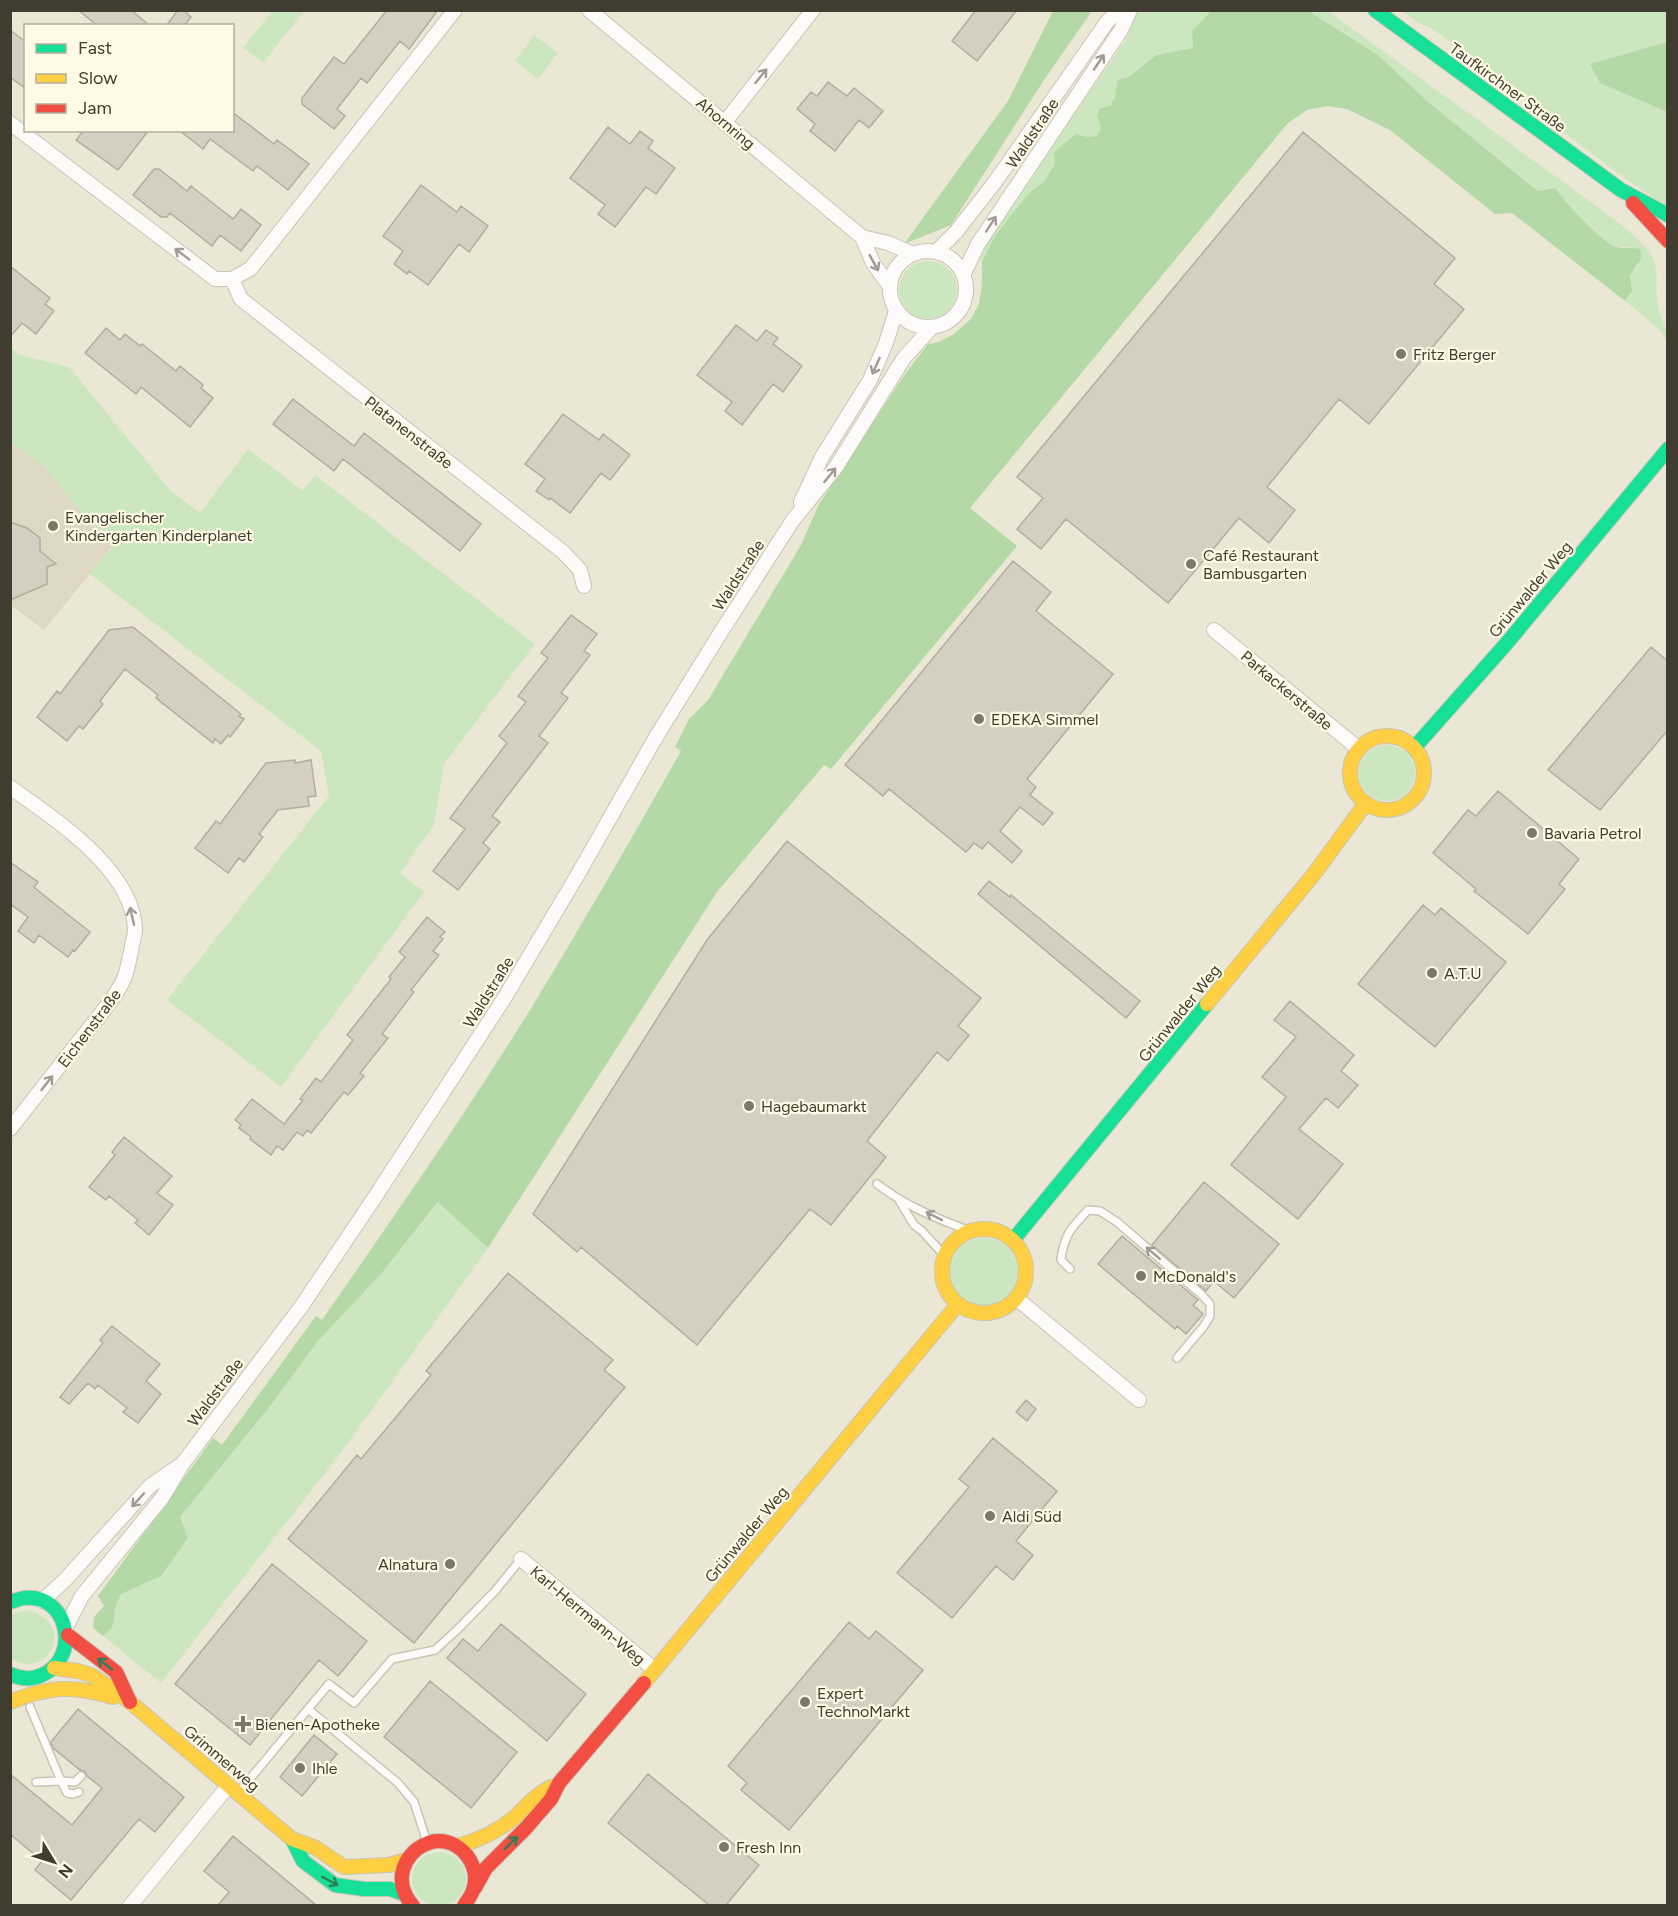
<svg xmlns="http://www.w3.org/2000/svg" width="1678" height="1916" viewBox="0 0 1678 1916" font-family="Figtree,sans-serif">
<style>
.education{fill:#ded7c3}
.green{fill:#cce6c0}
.forest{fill:#b4d9a7}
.building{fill:#d5cfc1;stroke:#b3ada0;stroke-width:1.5}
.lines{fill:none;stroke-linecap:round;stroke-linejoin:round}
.lane-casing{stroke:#c8c5b7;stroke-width:10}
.street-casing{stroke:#c8c5b7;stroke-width:16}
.fast-casing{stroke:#c8c5b7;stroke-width:16}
.slow-casing{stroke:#c8c5b7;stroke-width:16}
.jam-casing{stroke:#c8c5b7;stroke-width:16}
.lane{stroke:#fcfbf9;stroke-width:7}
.street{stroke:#fcfbf9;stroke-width:14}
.fast{stroke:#16e098;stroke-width:14}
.slow{stroke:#ffcf43;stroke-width:14}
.jam{stroke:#f24e42;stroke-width:14}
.oneway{stroke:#9e9c94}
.oneway2{stroke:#2f7e59}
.poi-dot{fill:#7c7869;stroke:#fffae6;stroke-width:2}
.labels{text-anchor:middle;stroke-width:4.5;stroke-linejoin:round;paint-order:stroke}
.street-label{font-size:16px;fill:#403c2f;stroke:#fffae6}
.poi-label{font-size:16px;fill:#403c2f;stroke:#fffae6;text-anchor:start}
</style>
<rect width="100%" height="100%" fill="#ebe7d5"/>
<path class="education" d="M10,444L20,448L46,468L80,511L111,541V548L44,630L11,605Z"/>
<path class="green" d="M272,11H304L263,63L243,48Z
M1138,11H1211L1192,31L1193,48L1156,55L1130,76L1117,81L1115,97L1111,105L1099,109L1097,116L1101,128L1097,136L1088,137L1076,134L1054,152L1055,164L1044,182L1032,190L995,236L982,262L979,259L992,233L1125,41Z
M1311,11H1328L1618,222C1629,232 1652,249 1655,264C1658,278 1655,292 1658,306C1661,318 1667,330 1667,342L1660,330L1625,301L1632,291L1630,276L1639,265L1630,247C1625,247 1619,248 1615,246C1597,238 1567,205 1555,188L1539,191L1427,101L1378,55L1313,14Z
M1402,11H1667V42L1590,64L1600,83L1667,112V206L1628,181L1558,128L1533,105L1506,85L1488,76L1479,63L1434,30L1416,21Z
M534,35L558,53L538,79L515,61Z
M899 290a29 29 0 1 1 58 0a29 29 0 1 1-58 0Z
M11,347L20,355L69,367L170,490L200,513L248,449L303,491L315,475L535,644L444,764L434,825L400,873L424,892L281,1087L167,1000L329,796L321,751L90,574L111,548V541L80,511L46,468L20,448L11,444Z
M1359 773a28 28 0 1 1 56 0a28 28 0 1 1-56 0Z
M439,1202L488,1248L343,1450L161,1683L103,1636C116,1626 113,1624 115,1609C116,1604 119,1599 121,1594L161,1576L188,1538L180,1517L271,1405L317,1342L381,1274Z
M950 1272a34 34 0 1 1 68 0a34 34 0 1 1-68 0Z
M28,1610C77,1623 50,1681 11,1659V1617L15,1613Z
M412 1879a27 27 0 1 1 54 0a27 27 0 1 1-54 0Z"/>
<path class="forest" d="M1053,11H1092L1044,80L951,225L904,244L1008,101Z
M1211,11H1311L1313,14L1378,55L1427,101L1538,191L1555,188C1565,202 1600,241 1616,247C1623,249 1633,247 1640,249L1642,257L1630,276L1632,291L1625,301L1512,213L1495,214L1390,130L1347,109L1327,106L1307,110L1288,123L970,508L1017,546L831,769L824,765L717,892L488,1248L438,1202L381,1274L317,1342L271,1405L180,1517L188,1538L161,1576L121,1594C119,1599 116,1604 115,1609C113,1624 116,1626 103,1636L93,1628L94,1617L104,1606L98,1596L213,1438L222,1445L316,1316L322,1320C393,1218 464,1116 530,1010C582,925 632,838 681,751L675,747L689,719L708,700L801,545L819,504L905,374L928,344L939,342L954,334L971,319L979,304L982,284V262L995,236L1012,214L1032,190L1044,182L1055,164L1054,152L1076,134L1088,137L1097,136L1101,128L1097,116L1099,109L1111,105L1115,97L1117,81L1130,76L1156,55L1193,48L1192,31Z
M1667,42V112L1600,83L1590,64Z"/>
<path class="building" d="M78,10H131L150,26H98Z
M178,10H183L191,17L184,26H166Z
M387,10H438L409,49L400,41L367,83L361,78L337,109L345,116L334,129L302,104V98L334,57L344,64Z
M976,10H1017L977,61L952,41Z
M10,30L26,42V89L10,77Z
M828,82L847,96L854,88L883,111L869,128L859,120L835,151L810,131L815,124L797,109L811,92L817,96Z
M232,112L274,144L277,140L309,164L288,190L257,166L253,171L210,139L203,149L179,130H232Z
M608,127L630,144L640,131L653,141L648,148L675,168L656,194L646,187L615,227L598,214L605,205L570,178Z
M84,130H149L118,170L76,140Z
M1303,132L1455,258L1434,284L1464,309L1369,424L1339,399L1267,487L1295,510L1269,543L1239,518L1168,603L1066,519L1041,549L1017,529L1043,498L1017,477Z
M154,169H159L187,191L191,186L233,219L241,209L261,225L241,251L220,235L212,246L170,213L167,217H161L133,195Z
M421,185L457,212L461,206L488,226L469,252L459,244L428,285L409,271L407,274L394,264L403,251L383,236Z
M10,266L50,298L45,304L54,311L36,334L22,323L10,337Z
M736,325L757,341L766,330L778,338L773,344L802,366L783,392L773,384L742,425L725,411L732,402L697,375Z
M106,328L120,340L125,334L140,346L142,344L176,371L180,366L203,385L201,388L213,398L190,427L141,387L136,394L85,353Z
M293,399L354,446L364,433L481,524L460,551L343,459L334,471L273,424Z
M563,414L599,440L603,434L630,455L610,480L601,473L570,513L550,498L549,500L536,491L545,479L525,464Z
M10,522L27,528L40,538V551L56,564L47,567V584L10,600Z
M1013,561L1051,592L1036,611L1113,674L1027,779L1036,787L1030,795L1053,813L1043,825L1020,807L1000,831L1022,851L1012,863L988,842L982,849L974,843L966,852L889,789L883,796L845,765Z
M571,615L597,634L584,651L590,655L561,693L568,698L539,736L548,743L492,816L500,822L483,843L490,849L458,890L433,871L465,829L450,818L507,743L499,736L526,702L518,696L548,658L541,653Z
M133,627L241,714L239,716L244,719L230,737L228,735L221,744L215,739L213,743L156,698L158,695L125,669L100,701L103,704L83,729L79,726L67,741L37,717L57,691L60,694L109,630Z
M1651,647L1668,661V730L1600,810L1548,770Z
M295,760V763L311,760L316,796L308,797L309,806L278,810L259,834L263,837L244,862L239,858L228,873L195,848L216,821L220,824L266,763Z
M1498,791L1579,859L1559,884L1565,889L1528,934L1474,891L1476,889L1433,853L1468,810L1476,816Z
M787,841L981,998L958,1026L969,1035L948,1061L937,1052L867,1141L886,1157L831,1225L810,1209L697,1345L581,1247L577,1252L533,1214L707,940Z
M10,862L38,882L34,887L41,893L90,932L75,951L73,950L68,957L39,935L34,943L18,931L28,917L10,904Z
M989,881L1010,897L1011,895L1140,1001L1126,1018L978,894Z
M1423,905L1435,915L1441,908L1506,962L1435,1047L1358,984Z
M427,917L445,932L440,937L443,939L433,951L439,955L411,990L414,992L382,1034L388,1038L360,1073L364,1076L348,1095L344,1092L311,1133L307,1130L303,1136L297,1132L283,1150L277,1146L271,1155L250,1139L251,1137L239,1128L241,1125L235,1120L252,1099L284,1124L303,1100L300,1099L316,1078L321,1082L353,1040L347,1035L391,979L389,977L405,957L399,952Z
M1290,1001L1354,1055L1341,1071L1358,1085L1338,1108L1326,1098L1299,1129L1343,1164L1298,1219L1231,1165L1286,1097L1262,1077L1296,1037L1274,1020Z
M124,1137L172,1176L157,1193L173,1205L149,1235L135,1223L138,1220L109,1196L106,1200L89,1187L115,1155L112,1152Z
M1204,1182L1279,1244L1234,1298L1214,1281L1206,1291L1152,1245Z
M1122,1236L1198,1300L1193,1305L1203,1314L1186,1334L1177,1326L1175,1329L1098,1264Z
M508,1273L613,1360L604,1370L625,1387L414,1643L288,1539L357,1455L361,1459L431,1375L426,1371Z
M112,1326L160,1364L146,1381L161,1394L138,1423L123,1412L127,1408L98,1385L95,1389L88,1383L69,1404L60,1397L103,1343L100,1340Z
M1026,1400L1036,1409L1027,1421L1016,1412Z
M993,1438L1057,1491L1016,1541L1033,1555L1013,1580L996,1566L952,1618L897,1573L969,1487L959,1479Z
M272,1564L367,1641L338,1676L319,1660L250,1745L175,1684Z
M849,1622L869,1639L876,1631L923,1670L789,1830L741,1790L747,1783L728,1766Z
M501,1624L586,1694L547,1741L447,1658L463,1639L478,1651Z
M430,1681L517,1752L471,1808L384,1737Z
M78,1709L184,1797L155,1832L139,1819L71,1900L35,1870L42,1861L10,1834V1774L72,1825L102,1788L87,1776L85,1772L80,1770L53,1748L51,1742Z
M314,1735L337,1754L302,1796L280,1777Z
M648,1774L759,1865L726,1905H709L608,1823Z
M233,1836L316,1905H218L229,1892L204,1871Z"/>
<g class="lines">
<defs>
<path id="lane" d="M877,1184C906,1206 935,1218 970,1231
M899,1200L914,1225L922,1231L944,1255
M1070,1269L1061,1260C1064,1235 1071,1228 1088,1210L1100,1211L1117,1222L1201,1294L1210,1304V1316L1204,1326L1177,1358
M30,1707L61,1781L36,1782
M308,1709L329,1684L354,1703L392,1659L435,1650L458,1629L495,1591L521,1559
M79,1792L73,1794L67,1793L61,1781L75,1782L81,1776
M239,1792L308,1709L398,1783L414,1802L427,1842"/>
<path id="street" d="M589,10L862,237L888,243L913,254
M725,122L813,10
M10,123L215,279H232L250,269L264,252L455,10
M862,237L873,263L890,287
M890 289a38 38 0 1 1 76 0a38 38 0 1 1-76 0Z
M936,252L956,232L995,182L1107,22L1119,10
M963,275L978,244L1121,30L1130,10
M232,279L241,299L563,552L580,570L584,586
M801,502L822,457L870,380L886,343L896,311
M1214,630L1359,749
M10,787C54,819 133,869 135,929C135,936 132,944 131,951C126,976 125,981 110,1002L10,1129
M1016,1298L1139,1400
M521,1559L655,1670
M42,1601L65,1580L150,1486L179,1466
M66,1627L82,1596L162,1498L183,1463L301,1307L373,1200L505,997L577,876L656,737L719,635L793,520L836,467L904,358L932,327
M130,1906L229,1785"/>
<path id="fast" d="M1375,10L1621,190L1668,215
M1414,748L1506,644L1668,449
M1013,1240L1207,1004
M10,1602C14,1601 19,1599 24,1598C68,1593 82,1657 42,1675C31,1680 20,1679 10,1674
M292,1839L303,1861L335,1885L364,1889H390L404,1894"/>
<path id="slow" d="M1350 773a37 37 0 1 1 74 0a37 37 0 1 1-74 0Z
M1207,1004L1314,874L1366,803
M942 1271a42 42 0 1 1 84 0a42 42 0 1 1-84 0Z
M54,1668L78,1671L93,1676L130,1702L292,1839L316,1848L344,1867L389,1865L406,1860
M644,1683L958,1304
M10,1702C49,1686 73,1685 113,1697
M458,1846C479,1840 497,1832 514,1818C526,1807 536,1794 551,1787"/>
<path id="jam" d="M1633,203L1668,241
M68,1635L116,1672L130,1702
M475,1888L486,1868L526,1828L551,1799L559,1783L644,1683
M413,1906C397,1888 398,1865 417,1849C423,1845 430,1841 438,1841C463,1841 481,1867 473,1890C472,1895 467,1901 464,1906"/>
</defs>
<use href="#lane" class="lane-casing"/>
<use href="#street" class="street-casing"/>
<use href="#fast" class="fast-casing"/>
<use href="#slow" class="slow-casing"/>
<use href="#jam" class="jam-casing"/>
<use href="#lane" class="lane"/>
<use href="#street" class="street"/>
<use href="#fast" class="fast"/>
<use href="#slow" class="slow"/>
<use href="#jam" class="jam"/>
</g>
<defs><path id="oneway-shaft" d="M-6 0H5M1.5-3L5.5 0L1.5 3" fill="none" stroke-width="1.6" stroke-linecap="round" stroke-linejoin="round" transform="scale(1.5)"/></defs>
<g class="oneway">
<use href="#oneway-shaft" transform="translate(1099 62) rotate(-56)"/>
<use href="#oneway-shaft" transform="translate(761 76) rotate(-51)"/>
<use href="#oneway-shaft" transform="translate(991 224) rotate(-57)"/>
<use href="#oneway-shaft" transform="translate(182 254) rotate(-143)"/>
<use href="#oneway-shaft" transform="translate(874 263) rotate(61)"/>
<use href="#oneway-shaft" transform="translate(876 366) rotate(114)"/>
<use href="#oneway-shaft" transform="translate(830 475) rotate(-51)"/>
<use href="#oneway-shaft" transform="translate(132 916) rotate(-103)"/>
<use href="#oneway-shaft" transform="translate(47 1083) rotate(-52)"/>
<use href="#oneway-shaft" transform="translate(934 1216) rotate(-153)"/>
<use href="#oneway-shaft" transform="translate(1153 1253) rotate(-139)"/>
<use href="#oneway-shaft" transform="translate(138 1500) rotate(132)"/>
</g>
<g class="oneway2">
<use href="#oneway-shaft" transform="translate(105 1664) rotate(-142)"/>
<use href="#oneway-shaft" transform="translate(511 1843) rotate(-44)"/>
<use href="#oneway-shaft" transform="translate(330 1881) rotate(28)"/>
</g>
<g class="poi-dot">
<circle cx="1401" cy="354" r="6"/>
<circle cx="53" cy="526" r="6"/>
<circle cx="1191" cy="564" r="6"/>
<circle cx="979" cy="719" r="6"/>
<circle cx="1532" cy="833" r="6"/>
<circle cx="1432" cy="973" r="6"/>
<circle cx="749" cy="1106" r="6"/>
<circle cx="1141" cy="1276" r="6"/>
<circle cx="990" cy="1516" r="6"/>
<circle cx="450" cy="1564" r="6"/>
<circle cx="805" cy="1702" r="6"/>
<path d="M240 1715h6v6h6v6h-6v6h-6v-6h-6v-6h6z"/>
<circle cx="300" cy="1768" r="6"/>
<circle cx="724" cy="1847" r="6"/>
</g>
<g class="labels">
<g class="street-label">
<text transform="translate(1508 87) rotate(36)" y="6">Taufkirchner Straße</text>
<text transform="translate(726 123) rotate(40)" y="6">Ahornring</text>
<text transform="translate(1032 133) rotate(-56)" y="6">Waldstraße</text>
<text transform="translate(409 432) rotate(38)" y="6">Platanenstraße</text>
<text transform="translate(738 575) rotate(-57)" y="6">Waldstraße</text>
<text transform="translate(1530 589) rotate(-50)" y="6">Grünwalder Weg</text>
<text transform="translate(1287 690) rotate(40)" y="6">Parkackerstraße</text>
<text transform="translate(488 992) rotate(-58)" y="6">Waldstraße</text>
<text transform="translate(1179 1013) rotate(-51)" y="6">Grünwalder Weg</text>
<text transform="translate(89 1028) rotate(-53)" y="6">Eichenstraße</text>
<text transform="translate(215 1392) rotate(-53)" y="6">Waldstraße</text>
<text transform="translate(746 1534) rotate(-50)" y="6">Grünwalder Weg</text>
<text transform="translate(588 1615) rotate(40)" y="6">Karl-Herrmann-Weg</text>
<text transform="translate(222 1758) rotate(40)" y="6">Grimmerweg</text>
</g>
<g class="poi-label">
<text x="1413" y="360">Fritz Berger</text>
<text x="65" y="523">Evangelischer<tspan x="65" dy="18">Kindergarten Kinderplanet</tspan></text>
<text x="1203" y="561">Café Restaurant<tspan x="1203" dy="18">Bambusgarten</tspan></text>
<text x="991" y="725">EDEKA Simmel</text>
<text x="1544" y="839">Bavaria Petrol</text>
<text x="1444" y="979">A.T.U</text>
<text x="761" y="1112">Hagebaumarkt</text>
<text x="1153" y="1282">McDonald's</text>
<text x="1002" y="1522">Aldi Süd</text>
<text x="438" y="1570" text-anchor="end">Alnatura</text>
<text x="817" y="1699">Expert<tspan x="817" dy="18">TechnoMarkt</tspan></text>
<text x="255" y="1730">Bienen-Apotheke</text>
<text x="312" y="1774">Ihle</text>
<text x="736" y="1853">Fresh Inn</text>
</g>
</g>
<rect width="1678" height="1916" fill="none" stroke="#403c2f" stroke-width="24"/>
<rect x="24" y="24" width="210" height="108" fill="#fffae6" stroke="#b3ae9d" stroke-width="1.5"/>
<rect x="36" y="44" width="30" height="9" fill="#16e098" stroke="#b3ae9d" stroke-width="1.5"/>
<text x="78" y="54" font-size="18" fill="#403c2f">Fast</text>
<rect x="36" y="74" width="30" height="9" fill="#ffcf43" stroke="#b3ae9d" stroke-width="1.5"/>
<text x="78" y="84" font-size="18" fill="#403c2f">Slow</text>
<rect x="36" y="104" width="30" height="9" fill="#f24e42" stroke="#b3ae9d" stroke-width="1.5"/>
<text x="78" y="114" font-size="18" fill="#403c2f">Jam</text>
<g transform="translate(54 1862) rotate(128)" stroke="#fffae6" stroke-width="4.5" paint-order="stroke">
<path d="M0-4.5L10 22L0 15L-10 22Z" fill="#403c2f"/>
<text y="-9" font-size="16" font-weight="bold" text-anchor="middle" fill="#403c2f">N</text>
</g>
</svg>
